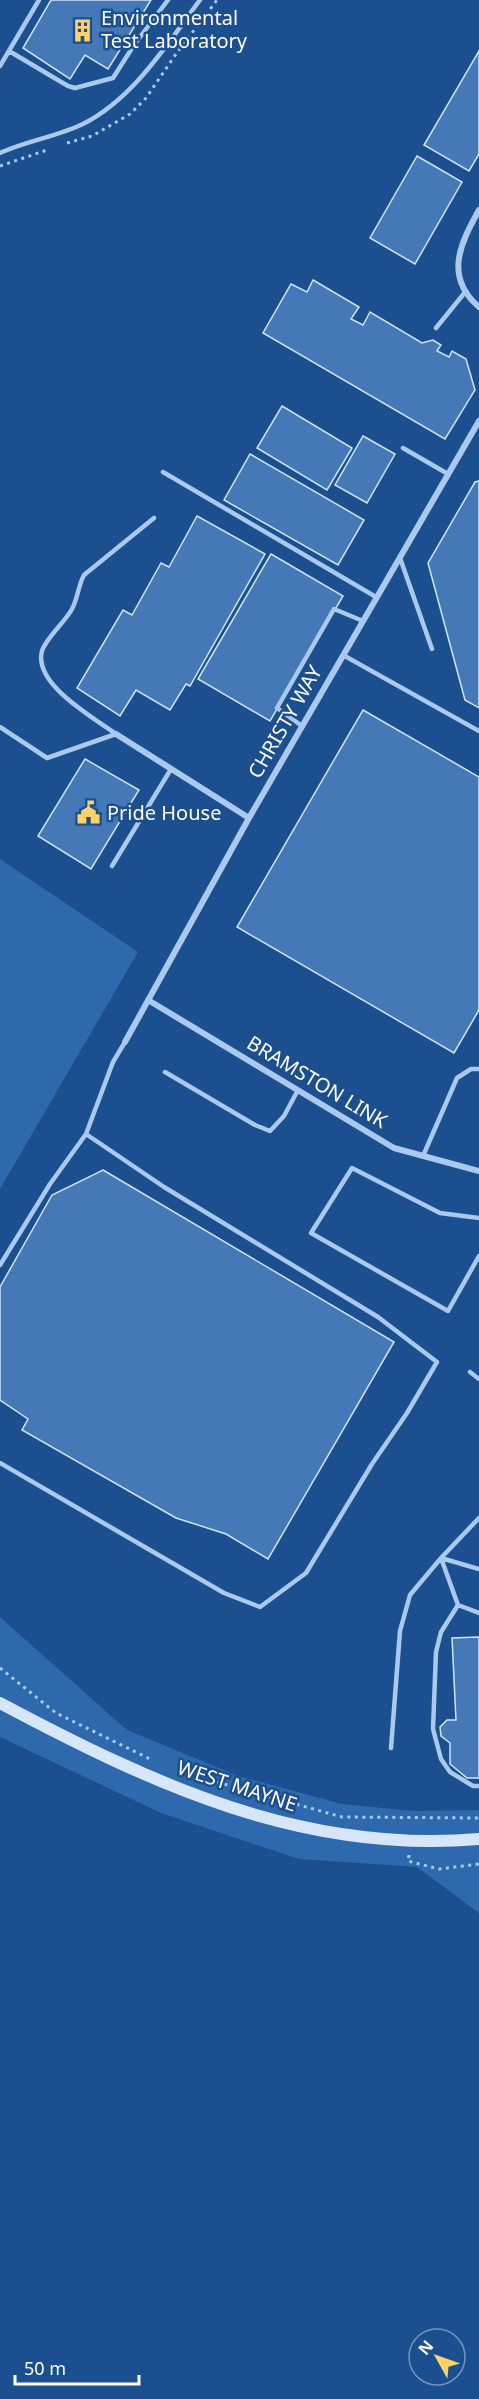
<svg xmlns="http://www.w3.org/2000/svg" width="479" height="2399" viewBox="0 0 479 2399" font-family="'Noto Sans',sans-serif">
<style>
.green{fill:#2e69ad}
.building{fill:#4478b7;stroke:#cfe3fa;stroke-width:1.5}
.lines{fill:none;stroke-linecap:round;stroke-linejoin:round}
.path{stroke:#a9c9ee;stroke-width:3;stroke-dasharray:3 4.5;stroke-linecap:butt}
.lane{stroke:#a9c9ee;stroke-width:4.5}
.street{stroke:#a9c9ee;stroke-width:6}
.secondary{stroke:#d6e6fa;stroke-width:12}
.labels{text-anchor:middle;stroke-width:5;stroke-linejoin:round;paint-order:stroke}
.poi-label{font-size:20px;fill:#fff;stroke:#1b4f8f;text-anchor:start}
.street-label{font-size:20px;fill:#fff;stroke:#1b4f8f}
</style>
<rect width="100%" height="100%" fill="#1b4f8f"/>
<path class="green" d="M0,859L138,952L0,1189Z
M0,1617L127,1730L238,1776L342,1804L413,1811L479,1810V1913L417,1867L299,1859L161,1813L0,1737Z"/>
<path class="building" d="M51,0H151L108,69L85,55L70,79L23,48Z
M479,51V154L469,171L424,145Z
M417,156L462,182L415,264L370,238Z
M313,280L359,307L351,319L363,325L370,312L422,343L433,340L441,345L437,351L449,357L452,351L466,359L475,390L445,439L263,333L291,284L307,292Z
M282,406L352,448L327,490L257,448Z
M363,436L395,454L367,503L335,485Z
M250,454L364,520L338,565L224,500Z
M479,481V708L465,700L428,563L475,482Z
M197,516L265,554L190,686L186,684L170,710L136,690L120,716L77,688L123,610L132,615L161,563L169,567Z
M271,554L343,596L270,721L198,679Z
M363,710L479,777V1010L454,1053L237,927Z
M85,759L139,790L91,869L38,836Z
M103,1170L394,1342L268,1559L226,1534L176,1518L22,1430L28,1419L0,1400V1287L52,1195Z
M479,1637V1778H467L450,1764V1743L441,1736L440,1727L447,1720H456L452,1638Z"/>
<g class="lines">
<path class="path" d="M67,143L92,136L130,114L146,98L176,54L217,0
M0,166L47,150
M0,1668L56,1713L150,1759
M181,1772L342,1817L479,1818
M409,1855L408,1861L439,1869L479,1864"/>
<path class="lane" d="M9,51L68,86L75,88L113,78L134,45L168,0
M0,66L39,0
M0,153C27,141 58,136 83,124C134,98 167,44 200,0
M436,328L466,291
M403,448L448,474
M163,472L376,597
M400,558L432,649
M343,655L479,731
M302,726L277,708L334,609L363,621
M0,727L47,758L116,734
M116,734C93,717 33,684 42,651C46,638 65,622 72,609C78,598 78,586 84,575L154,518
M112,866L171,769
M165,1072L255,1125L270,1131L284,1116L298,1090
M423,1156L457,1078L471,1069H479
M479,1218L440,1213L352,1168L311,1233L448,1311L479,1256
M0,1265L50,1184L86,1134L113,1062L125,1042
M470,1372L479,1379
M0,1463L224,1593L260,1607L306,1573L372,1464L407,1413L437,1362L378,1317L164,1187L86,1134
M479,1518L441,1558L458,1605L479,1613
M458,1605L441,1632L436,1652L433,1729L441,1759L450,1772L473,1786H479
M391,1748L400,1631L410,1595L441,1558L479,1569"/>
<path class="street" d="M479,210C460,244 444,277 479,307
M116,734L249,818
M148,1000L394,1148L479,1171
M125,1042L249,818L479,421"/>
<path class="secondary" d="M0,1703C152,1784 302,1854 479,1839"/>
</g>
<defs>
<symbol id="building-bare" viewBox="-9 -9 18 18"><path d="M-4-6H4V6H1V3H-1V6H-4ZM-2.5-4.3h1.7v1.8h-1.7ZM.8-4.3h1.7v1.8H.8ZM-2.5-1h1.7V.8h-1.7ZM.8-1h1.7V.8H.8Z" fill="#ffd166" stroke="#1b4f8f" stroke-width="2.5" paint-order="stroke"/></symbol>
<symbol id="civic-bare" viewBox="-9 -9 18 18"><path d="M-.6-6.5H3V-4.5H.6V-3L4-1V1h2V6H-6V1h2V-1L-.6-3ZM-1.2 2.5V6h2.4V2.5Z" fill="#ffd166" stroke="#1b4f8f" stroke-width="2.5" paint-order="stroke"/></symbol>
</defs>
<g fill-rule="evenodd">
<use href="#building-bare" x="66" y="14" width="33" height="33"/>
<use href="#civic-bare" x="72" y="796" width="33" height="33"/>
</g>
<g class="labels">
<g class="poi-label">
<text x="101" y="25">Environmental<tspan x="101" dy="23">Test Laboratory</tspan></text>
<text x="107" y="820">Pride House</text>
</g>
<g class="street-label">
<text transform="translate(285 722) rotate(-60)" y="7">CHRISTY WAY</text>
<text transform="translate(317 1082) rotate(31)" y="7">BRAMSTON LINK</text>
<text transform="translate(237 1786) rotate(18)" y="7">WEST MAYNE</text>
</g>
</g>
<g transform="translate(437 2357) rotate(310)"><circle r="28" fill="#1b4f8f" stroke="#7695bc" stroke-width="1.5"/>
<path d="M0-4.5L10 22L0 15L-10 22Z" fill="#ffd166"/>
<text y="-9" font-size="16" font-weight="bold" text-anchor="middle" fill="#ffffff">N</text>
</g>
<path d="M15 2375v9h124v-9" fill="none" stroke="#ffffff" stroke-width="3"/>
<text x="24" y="2375" font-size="18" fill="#ffffff" stroke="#1b4f8f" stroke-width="4.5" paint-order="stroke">50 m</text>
</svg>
